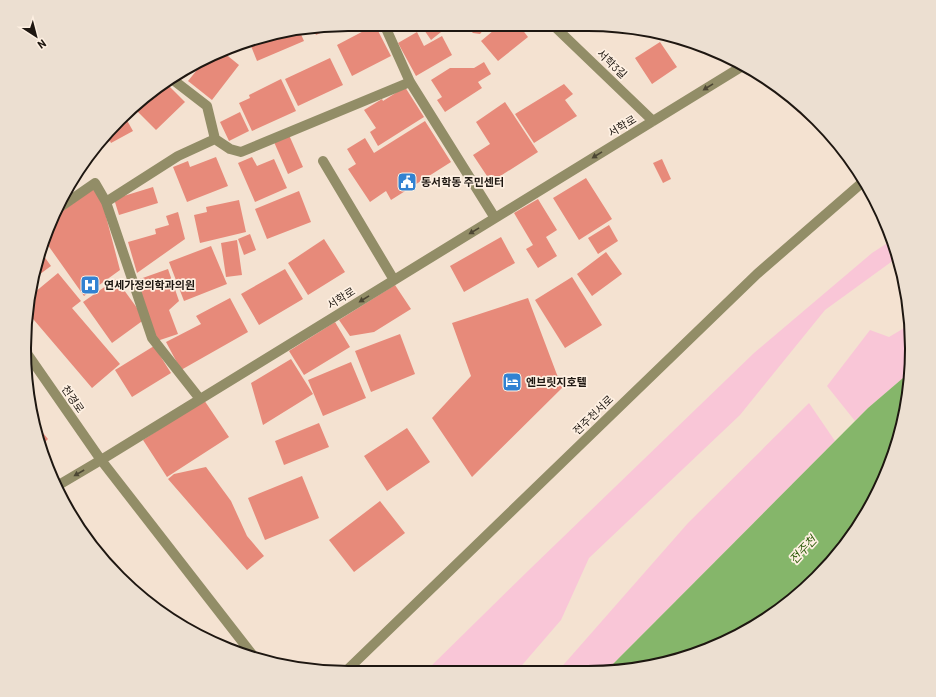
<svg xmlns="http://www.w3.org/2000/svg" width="936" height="697" viewBox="0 0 936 697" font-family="Barlow,'Noto Sans KR',sans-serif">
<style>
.green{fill:#f9c6d7}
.water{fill:#85b66a}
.building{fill:#e78a7a}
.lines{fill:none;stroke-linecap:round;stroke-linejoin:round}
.minor{stroke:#928d67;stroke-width:10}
.oneway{fill:#4c4633}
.labels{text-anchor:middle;stroke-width:3.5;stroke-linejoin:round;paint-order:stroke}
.street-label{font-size:11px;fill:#1e1711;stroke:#fef0e2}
.poi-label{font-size:11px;font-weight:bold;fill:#1e1711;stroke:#fef0e2;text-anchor:start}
.water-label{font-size:12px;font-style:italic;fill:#305d0d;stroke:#fef0e2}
.rim{fill:none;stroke:#1e1711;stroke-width:2}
</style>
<rect width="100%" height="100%" fill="#f4e2d1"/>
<path class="green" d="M892,240L898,257L825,310L740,415L589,558L561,620L517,671L425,672L530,569L754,353L872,253Z
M911,324L910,372L868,408L855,421L827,386L870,330L889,337Z
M809,403L835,441L607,670L558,671L688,523Z"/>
<path class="water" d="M910,372L909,391L895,453L868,511L831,563L785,606L711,648L630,670H607L868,408Z"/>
<path class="building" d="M347,24H357L351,29Z
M420,24H443L446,28L431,40Z
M464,24H488L480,34L473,33Z
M499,24H518L528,37L498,61L481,41L500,25Z
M375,25L391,56L352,76L337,45Z
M336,26L316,35L313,29Z
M299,30L304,41L257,61L249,41L264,35Z
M417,32L424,46L442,36L452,55L416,76L398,43Z
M660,42L677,67L652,84L635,58Z
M223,52L239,65L212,100L188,81L205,60Z
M330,58L343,85L298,106L285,79Z
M484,62L491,74L478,82L482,88L445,112L437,100L442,97L431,80L450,68H474Z
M281,79L296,111L252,131L239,103L250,98L249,95Z
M166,83L185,102L156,130L134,108Z
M564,84L573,94L565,100L577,116L534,143L515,114Z
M405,87L424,117L378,146L370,132L376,128L364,110L382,99L383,101Z
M505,102L538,152L491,182L473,155L490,144L476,122Z
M799,108L819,127L817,129L797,111Z
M240,112L249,131L229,141L220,122Z
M124,115L133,131L111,143L110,141L99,147L119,119Z
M425,121L451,162L391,200L386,191L370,202L348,169L356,164L347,149L365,138L374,153Z
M289,135L303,167L288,174L274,142Z
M216,157L228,186L187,202L173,167L188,161L190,167Z
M252,157L257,166L274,159L287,188L255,202L238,163Z
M662,159L671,179L663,183L653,163Z
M586,178L612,219L579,240L553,198Z
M153,187L158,203L119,215L114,199Z
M93,189L102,201L120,270L84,296L45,241L53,218Z
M299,191L311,222L267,239L255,209Z
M538,199L557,230L546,237L557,256L538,268L526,249L533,245L514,213Z
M239,200L246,232L200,243L194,215L207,212L206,207Z
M178,212L185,239L137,273L128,242L156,234L155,229L169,225L166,216Z
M609,225L618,241L598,254L588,238Z
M250,234L256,250L244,255L238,239Z
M501,237L515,263L464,292L450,266Z
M324,239L345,272L308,295L288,263Z
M237,240L242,275L226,277L221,243Z
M211,246L227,284L184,301L169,262Z
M41,252L51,266L32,280L41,253Z
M606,252L622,274L592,296L577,274Z
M168,269L179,301L169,310L178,334L157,341L137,280Z
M285,269L303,299L259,325L241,294Z
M58,273L81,301L72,308L120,364L92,388L28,313L29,297Z
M572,277L602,325L565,348L535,300Z
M116,279L145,319L112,343L83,302Z
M395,285L411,309L374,332L350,336L339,320Z
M230,298L248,332L181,370L166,342L201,324L196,316Z
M528,298L562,388L472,477L432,418L471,376L452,323Z
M335,322L350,347L304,375L289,351Z
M400,334L415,374L371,392L355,351Z
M154,346L171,373L132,397L115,370Z
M291,359L313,394L263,425L251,383Z
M351,362L366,398L323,416L308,380Z
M204,400L229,437L167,477L143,440Z
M319,423L329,447L284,465L275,441Z
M38,427L48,439L42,445Z
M407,428L430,462L387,491L364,456Z
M206,467L231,501L247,536L264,556L247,570L168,479L174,474Z
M302,476L319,518L265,540L248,498Z
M380,501L405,533L354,572L329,540Z"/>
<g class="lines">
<path class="minor" d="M384,24L410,82L495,218
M553,25L653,121
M172,79L207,106L215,139L230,149L241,152L410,82
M323,161L394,280
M106,202L152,338L200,399
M56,210L95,183L106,202L178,156L215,139
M26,352L101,460L255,658
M57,486L101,460L741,67
M345,672L757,274L864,181"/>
</g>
<defs><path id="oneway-solid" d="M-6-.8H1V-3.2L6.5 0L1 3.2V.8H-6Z"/></defs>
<g class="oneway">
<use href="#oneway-solid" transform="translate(708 87) rotate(148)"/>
<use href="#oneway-solid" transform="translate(597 155) rotate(148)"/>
<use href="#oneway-solid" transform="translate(474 231) rotate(149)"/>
<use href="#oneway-solid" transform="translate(364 299) rotate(148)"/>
<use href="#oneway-solid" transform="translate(79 473) rotate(150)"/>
</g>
<defs>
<symbol id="civic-square" viewBox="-11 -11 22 22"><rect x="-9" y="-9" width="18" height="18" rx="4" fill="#3282d2" stroke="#fef0e2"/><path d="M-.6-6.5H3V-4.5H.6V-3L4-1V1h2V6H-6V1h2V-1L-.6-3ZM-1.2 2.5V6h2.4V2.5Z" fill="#fff"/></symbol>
<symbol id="hospital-square" viewBox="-11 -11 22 22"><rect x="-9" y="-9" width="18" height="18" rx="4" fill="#3282d2" stroke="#fef0e2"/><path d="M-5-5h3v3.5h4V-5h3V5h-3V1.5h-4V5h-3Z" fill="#fff"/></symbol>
<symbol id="hotel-square" viewBox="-11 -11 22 22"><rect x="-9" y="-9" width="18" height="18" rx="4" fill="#3282d2" stroke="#fef0e2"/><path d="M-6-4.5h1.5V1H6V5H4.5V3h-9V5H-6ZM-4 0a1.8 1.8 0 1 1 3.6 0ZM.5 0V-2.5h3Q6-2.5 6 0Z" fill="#fff"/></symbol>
</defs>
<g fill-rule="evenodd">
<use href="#civic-square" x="396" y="171" width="22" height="22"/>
<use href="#hospital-square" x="79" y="274" width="22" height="22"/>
<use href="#hotel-square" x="501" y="371" width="22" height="22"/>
</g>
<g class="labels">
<g class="street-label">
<text transform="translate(612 64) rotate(44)" y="4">서학3길</text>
<text transform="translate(622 126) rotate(-31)" y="4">서학로</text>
<text transform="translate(341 298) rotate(-32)" y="4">서학로</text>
<text transform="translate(73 399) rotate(55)" y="4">천경로</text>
<text transform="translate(593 415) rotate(-44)" y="4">전주천서로</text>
</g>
<g class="poi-label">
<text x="421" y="186">동서학동 주민센터</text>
<text x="104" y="289">연세가정의학과의원</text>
<text x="526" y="386">엔브릿지호텔</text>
</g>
<g class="water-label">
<text transform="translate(803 550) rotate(-47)" y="4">전주천</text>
</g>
</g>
<path d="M0 0H936V697H0ZM348 31H588A317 317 0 0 1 905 348V349A317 317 0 0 1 588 666H348A317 317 0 0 1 31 349V348A317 317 0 0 1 348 31Z" fill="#ecdfd1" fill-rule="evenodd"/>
<path class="rim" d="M348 31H588A317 317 0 0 1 905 348V349A317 317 0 0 1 588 666H348A317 317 0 0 1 31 349V348A317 317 0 0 1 348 31Z"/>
<g transform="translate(36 36) rotate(144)" stroke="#fef0e2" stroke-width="3" paint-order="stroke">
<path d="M0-3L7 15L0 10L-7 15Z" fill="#1e1711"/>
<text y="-6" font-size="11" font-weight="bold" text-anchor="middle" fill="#1e1711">N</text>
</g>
</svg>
